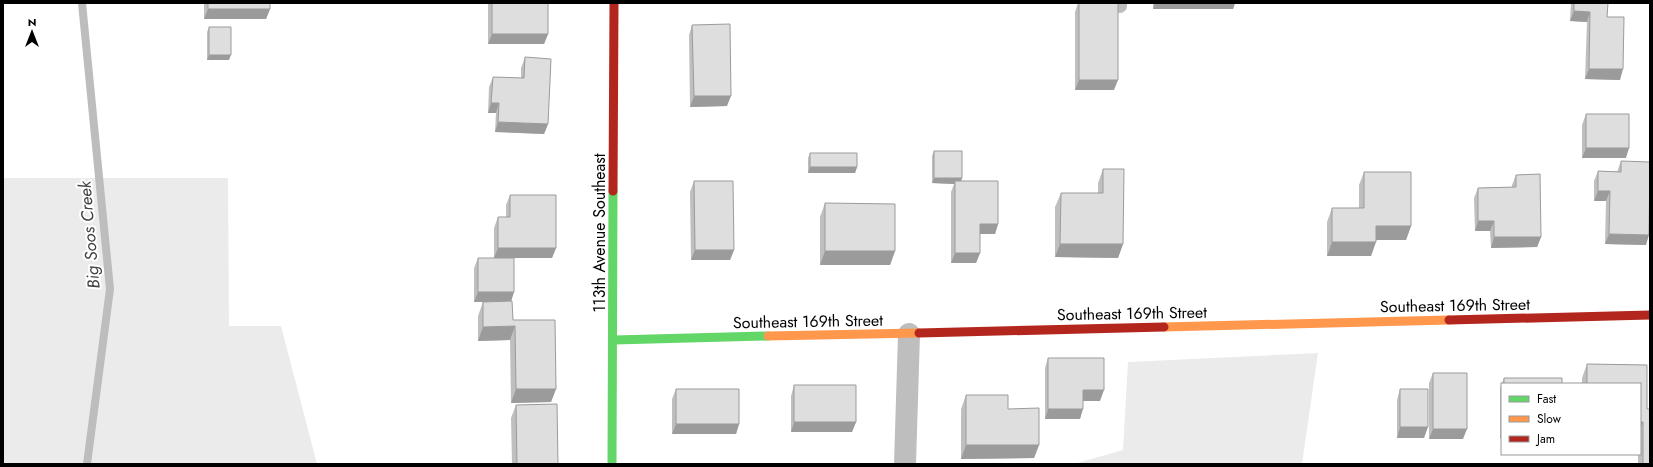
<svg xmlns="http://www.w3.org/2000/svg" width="1653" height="467" viewBox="0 0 1653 467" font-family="Jost,sans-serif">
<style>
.green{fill:#ebebeb}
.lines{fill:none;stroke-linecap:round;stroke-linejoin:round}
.stream{stroke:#bdbdbd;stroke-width:8}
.lane{stroke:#bebebe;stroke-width:14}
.street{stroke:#bebebe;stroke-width:22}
.fast{stroke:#63d668;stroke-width:9}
.slow{stroke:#ff974d;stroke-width:9}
.jam{stroke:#b3261e;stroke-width:9}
.wall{fill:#bfbfbf}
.shaded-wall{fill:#9b9b9b}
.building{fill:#dedede;stroke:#9b9b9b}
.labels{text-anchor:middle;stroke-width:4;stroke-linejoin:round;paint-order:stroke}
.street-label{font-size:16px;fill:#000;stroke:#fff}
.water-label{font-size:17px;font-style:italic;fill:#424242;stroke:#fff}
</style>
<rect width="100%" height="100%" fill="#fff"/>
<path class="green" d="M3,178H228L229,326H281L317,464H3Z
M1318,353L1302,464H1074L1123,450L1128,362Z"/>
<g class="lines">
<path class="stream" d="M82,3L110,289L87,464"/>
<path class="lane" d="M1120,3V6"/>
<path class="street" d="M905,464L909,334"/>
<path class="fast" d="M614,340L768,336
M612,464L613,191"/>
<path class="slow" d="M1164,327L1449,320
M768,336L919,333"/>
<path class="jam" d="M613,191L614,3
M1449,320L1650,315
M919,333L1164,327"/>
</g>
<path class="wall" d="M204,3H270V9L266,19H204Z
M488,3H548V34L544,44H488Z
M1078,3L1114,90H1075V12Z
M1153,3H1235L1233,9H1153Z
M1571,3H1608L1607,17L1620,80L1585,79L1587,22L1570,21Z
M692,25L727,106L690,107L689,35Z
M209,27L229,60H207V32Z
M525,57L548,124L544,134L495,132L496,113H488L489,87L493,77L521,78V68Z
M1586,114L1626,158H1582V125Z
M934,151L962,178L961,181L998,224L995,234H980V253L976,263H951V192L954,184L932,183V156Z
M810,153L857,167L855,173H808V158Z
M1621,161L1646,245L1605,244L1606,201H1594V181L1598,171L1617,172Z
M1103,169L1123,244L1118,258L1055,257V207L1061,193H1098V183Z
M1364,172L1411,226L1406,240H1376L1371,256H1327V222L1332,208H1359V185Z
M1516,175L1541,237L1537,247L1491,248L1490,231H1475L1474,198L1478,188L1512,187V185Z
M694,181L734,250L730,260H691L690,192Z
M510,195L556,248L552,258H514L511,301L513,320L556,389L551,402L511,403L510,340L478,341V316L483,302H474V268L478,258H494V228L498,217H506V205Z
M825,203L895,251L890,265H820V217Z
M1048,358L1100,401H1083L1080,419H1045V368Z
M1587,364L1647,365V409H1650V464H1638V454H1640V384H1582V378Z
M1433,373L1463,439H1429V383Z
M1504,378L1562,384H1502V438H1500V388Z
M794,385L856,422L852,432H791V396Z
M676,389L739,424L736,434H672V399Z
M1400,389L1424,438H1397V400Z
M966,395L1008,409L1039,445L1034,458L961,459V409Z
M516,405L558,464H512L511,418Z"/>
<path class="shaded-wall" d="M1155,3H1235L1233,9H1153Z
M208,9H270L266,19H204Z
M1574,11L1590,12L1587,22L1570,21Z
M492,34H548L544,44H488Z
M209,55H231L229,60H207Z
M1589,69H1623L1620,80L1585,79Z
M1079,80H1118L1114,90H1075Z
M694,96H731L727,106L690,107Z
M491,103H499L496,113H488Z
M498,122L548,124L544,134L495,132Z
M1586,148H1629L1626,158H1582Z
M810,167H857L855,173H808Z
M934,178H962L960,184L955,181L954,184L932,183Z
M1598,191H1610L1606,201H1594Z
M1478,221H1494L1490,231H1475Z
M980,224H998L995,234H976Z
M1376,226H1411L1406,240H1371Z
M1609,234L1649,235L1646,245L1605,244Z
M1494,237H1541L1537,247L1491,248Z
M1332,242H1376L1371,256H1327Z
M1060,244H1123L1118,258L1055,257Z
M498,248H556L552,258H494Z
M695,250H734L730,260H691Z
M825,251H895L890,265H820Z
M955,253H980L976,263H951Z
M478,292H514L511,302H474Z
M515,326L510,340L478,341L483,327Z
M516,389H556L551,402L511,403Z
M1083,390H1104L1100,401H1080Z
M1048,409H1083L1080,419H1045Z
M794,422H856L852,432H791Z
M1640,422H1643L1640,430Z
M676,424H739L736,434H672Z
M1400,427H1428L1424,438H1397Z
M1433,429H1467L1463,439H1429Z
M1502,432V438H1500Z
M966,445H1039L1034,458L961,459Z"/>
<path class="building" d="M208,3H270V9H208Z
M492,3H548V34H492Z
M1079,3H1118V80H1079Z
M1574,3H1608L1607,17H1624L1623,69H1589L1590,12L1574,11Z
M730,24L731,96H694L692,25Z
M209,27H231V55H209Z
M525,57L551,59L548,124L498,122L499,103H491L493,77L524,78Z
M1586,114H1629V148H1586Z
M934,151H962V178H934Z
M810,153H857V167H810Z
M1621,161L1650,162L1649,235L1609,234L1610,191H1598V171L1621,172Z
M1103,169H1124L1123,244H1060L1061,193H1103Z
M1364,172H1411V226H1376V242H1332V208H1364Z
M1540,174L1541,237H1494V221H1478V188L1516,187V175Z
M694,181H733L734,250H695Z
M955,181H998V224H980V253H955Z
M510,195H556V248H498V217H510Z
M825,203L895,204V251H825Z
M478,258H514V292H478Z
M512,301L513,320H555L556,389H516L515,326L483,327V302Z
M1048,358H1104V390H1083V409H1048Z
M1587,364L1647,365V409H1650V464H1643V422H1640V384H1587Z
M1433,373H1467V429H1433Z
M1504,378H1562V384H1504Z
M794,385H856V422H794Z
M676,389H739V424H676Z
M1400,389H1428V427H1400Z
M966,395H1008V409L1039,408V445H966Z
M557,404L558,464H517L516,405Z"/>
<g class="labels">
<g class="street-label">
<text transform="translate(599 233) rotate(-90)" y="6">113th Avenue Southeast</text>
<text transform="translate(1455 305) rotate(-1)" y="6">Southeast 169th Street</text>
<text transform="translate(1132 313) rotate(-1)" y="6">Southeast 169th Street</text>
<text transform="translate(808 321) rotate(-1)" y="6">Southeast 169th Street</text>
</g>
<g class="water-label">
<text transform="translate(89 235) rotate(-95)" y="6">Big Soos Creek</text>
</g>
</g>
<rect width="1653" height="467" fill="none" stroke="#000000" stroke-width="8"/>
<rect x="1501" y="383" width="140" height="72" fill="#ffffff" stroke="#999999"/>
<rect x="1509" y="396" width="20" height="6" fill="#63d668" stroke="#999999"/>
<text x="1537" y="403" font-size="12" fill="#000000">Fast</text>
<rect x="1509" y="416" width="20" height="6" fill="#ff974d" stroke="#999999"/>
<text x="1537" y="423" font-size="12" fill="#000000">Slow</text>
<rect x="1509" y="436" width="20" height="6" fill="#b3261e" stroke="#999999"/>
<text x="1537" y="443" font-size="12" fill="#000000">Jam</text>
<g transform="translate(32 32)" stroke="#ffffff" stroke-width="3" paint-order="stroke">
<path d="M0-3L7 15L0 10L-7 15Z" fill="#000000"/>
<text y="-6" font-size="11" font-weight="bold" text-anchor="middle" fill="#000000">N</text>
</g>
</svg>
